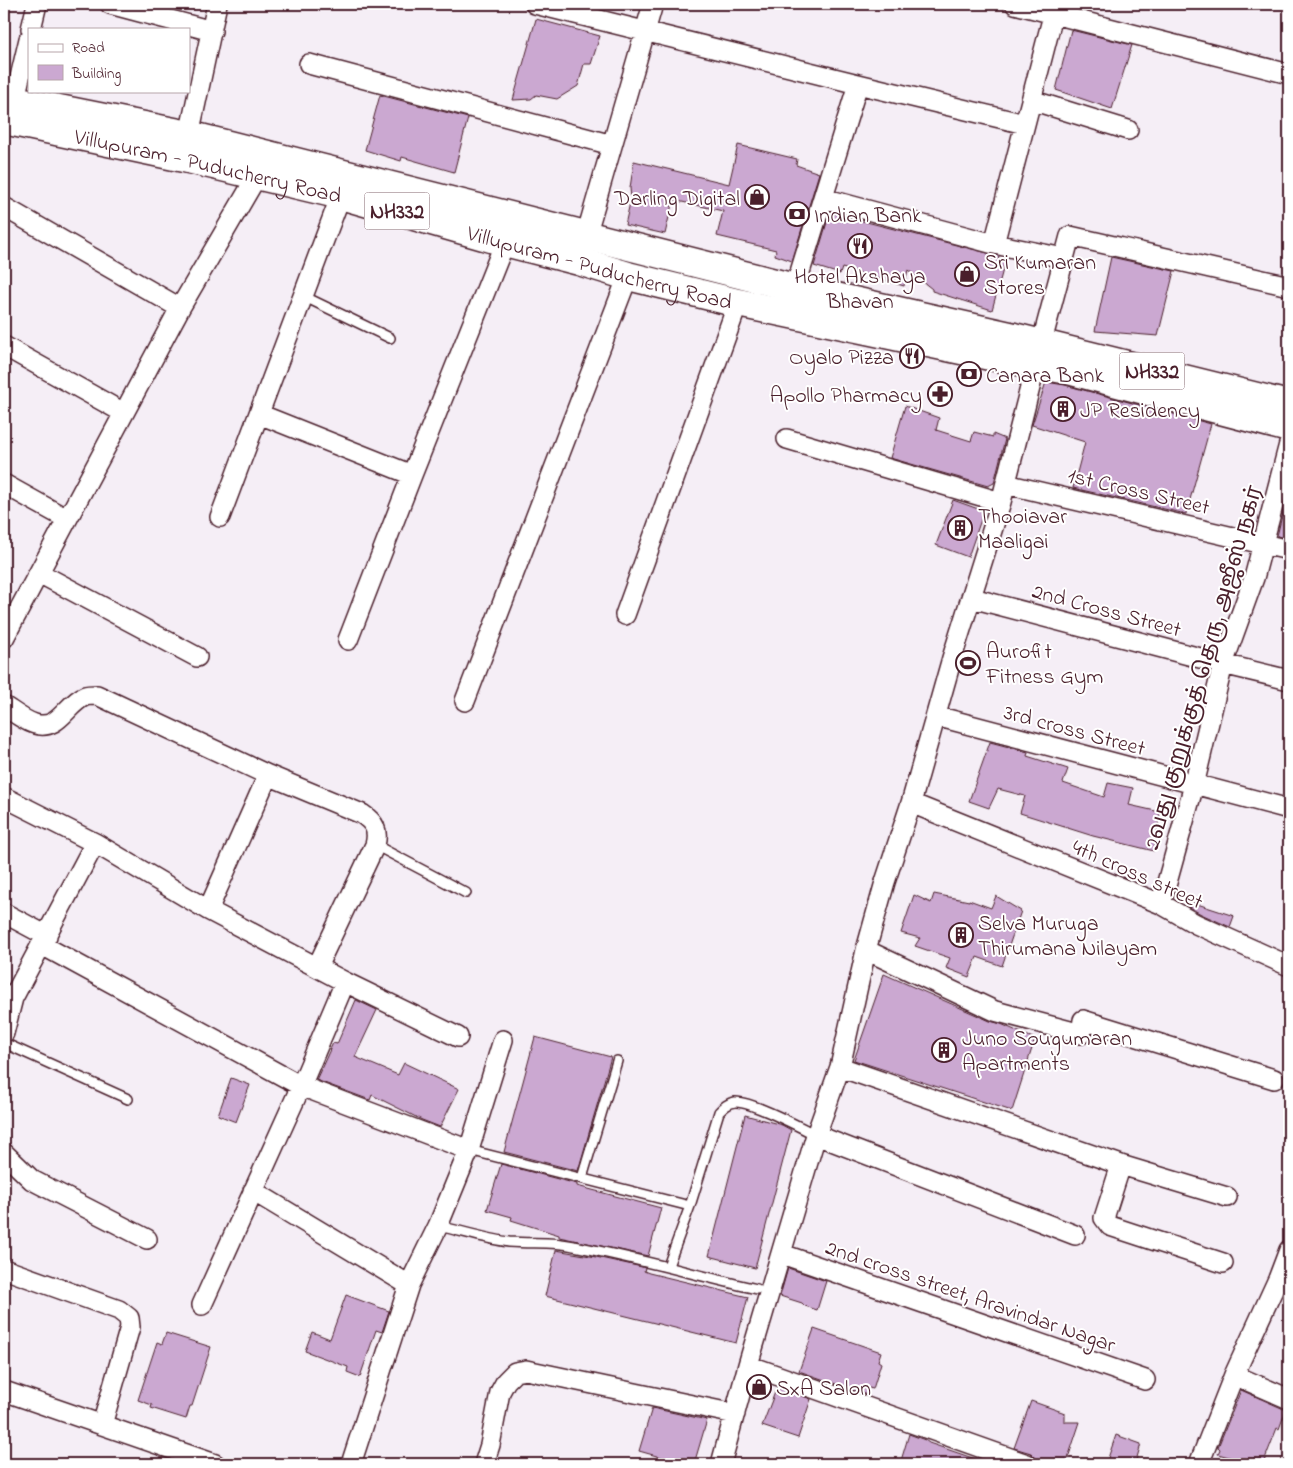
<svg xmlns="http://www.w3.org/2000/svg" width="1293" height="1468" viewBox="0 0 1293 1468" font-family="'Indie Flower','Noto Sans Tamil',sans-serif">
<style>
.building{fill:#cba8d1;stroke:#4a1f2b}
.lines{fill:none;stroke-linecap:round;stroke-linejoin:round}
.service-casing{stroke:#4a1f2b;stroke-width:12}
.minor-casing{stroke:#4a1f2b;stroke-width:22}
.trunk-casing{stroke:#4a1f2b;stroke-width:31}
.service{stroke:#fff;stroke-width:9}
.minor{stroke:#fff;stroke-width:19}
.trunk{stroke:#fff;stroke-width:28}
.labels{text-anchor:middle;stroke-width:4;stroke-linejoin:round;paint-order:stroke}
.shield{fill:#fff;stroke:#80626b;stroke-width:1}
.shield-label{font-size:21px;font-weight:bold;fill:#4a1f2b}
.street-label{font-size:22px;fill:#4a1f2b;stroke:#fff}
.poi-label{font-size:22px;fill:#4a1f2b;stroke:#fff;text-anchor:start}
</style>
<rect width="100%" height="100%" fill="#f5eef6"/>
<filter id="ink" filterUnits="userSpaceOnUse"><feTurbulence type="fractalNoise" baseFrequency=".02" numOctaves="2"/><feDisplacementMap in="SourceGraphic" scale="10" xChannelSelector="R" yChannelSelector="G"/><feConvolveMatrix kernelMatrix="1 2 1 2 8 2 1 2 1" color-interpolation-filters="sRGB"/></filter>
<g filter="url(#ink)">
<path class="building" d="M536,19L600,36L591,64H584L578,86L557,99L536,95L531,99L513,100Z
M1071,30L1132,45L1112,109L1056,90Z
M380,95L468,118L454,172L402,157L401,161L365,150Z
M738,145L797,159L796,165L819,173L792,261L775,255L776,250L717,236L723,211L673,200L665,234L625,225L631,198L630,188L634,161L729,184Z
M830,212L851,218L999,256L998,260L1005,262L992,310L932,291V289L908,270L904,286L842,268L840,274L814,266Z
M1111,257L1174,271L1158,336L1095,331Z
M1046,382L1065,385L1211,424L1186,514L1073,488L1085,442L1032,425Z
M905,406L939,418L936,430L971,441L974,432L993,437V434L1005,439L994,483L988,486L890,458Z
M1289,488V539L1277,536Z
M953,500L984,511L968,557L936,545Z
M990,742L1028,752L1027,756L1068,769L1063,783L1104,797L1108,783L1133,788L1129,805L1160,812L1154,851L1093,836L1020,813L1025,796L998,789L989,808L969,801Z
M934,894L969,901V900L991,908L996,896L1021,911L1002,966L977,957L969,977L946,968L950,958L915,946L920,938L901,933L914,895L931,903Z
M1188,901L1234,916L1230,927L1201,914L1187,906Z
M884,974L990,1021L1001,1024L1035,1039L1012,1111L854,1060Z
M356,1000L377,1010L355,1057L398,1075L404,1063L459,1089L440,1127L422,1120L372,1095L370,1100L316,1080L333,1043L337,1044Z
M535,1037L611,1057L578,1171L504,1152Z
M231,1078L250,1085L236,1122L218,1115Z
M745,1115L782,1125L791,1130L755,1268L709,1256Z
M501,1164L577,1184V1186L661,1208L648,1256L559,1237V1235L511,1220L512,1217L487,1210Z
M556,1250L596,1257L642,1267L645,1268L644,1271L649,1273L748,1297L736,1343L545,1296Z
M788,1268L826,1281L817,1310L805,1306L802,1303L780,1296Z
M346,1295L389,1311L382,1332L376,1330L360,1377L347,1372L348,1367L305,1351L312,1332L330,1339Z
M814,1329L881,1352L878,1361L881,1363L873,1389L869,1388L867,1395L799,1371Z
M166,1333L211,1347L192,1406H190L186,1419L151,1408L152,1405L138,1400L157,1342L162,1344Z
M777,1387L811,1399L798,1438L762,1426Z
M1241,1390L1286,1410L1279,1429L1277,1428L1263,1464H1254L1218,1454L1220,1449L1218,1447Z
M1031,1401L1065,1413V1422H1080L1066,1464H1049L1037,1459L1031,1453L1014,1448Z
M652,1408L707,1420L694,1464H685L639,1451Z
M909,1434L925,1440L929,1443L984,1462V1464H900Z
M1116,1435L1141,1444L1135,1464H1106Z"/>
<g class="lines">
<defs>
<path id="service" d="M303,296L390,338
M375,845L466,893
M4,1043L128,1099
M469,1150L690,1206
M582,1178L617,1061
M438,1226C462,1231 486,1239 509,1242C532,1244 552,1241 574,1246C636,1258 696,1275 757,1289
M668,1266L690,1206L719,1112C724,1107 728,1103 735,1102C751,1101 800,1127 816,1135"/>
<path id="minor" d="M110,4L212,31
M535,4L858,84L1025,124
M1015,4L1289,74
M31,29L37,4
M309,64L612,145
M1031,100L1128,130
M12,111L29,39
M189,135L217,4
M823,198L994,244L1064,258
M4,207L180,308
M994,244L1056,4
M583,246L653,4
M792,298L858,84
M4,346L124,413
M259,414L412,475
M787,439L1001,502
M4,484L67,519
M1006,484L1289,550
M220,517L341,195
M39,573L197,657
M972,598L1223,664L1289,680
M625,615L738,303
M4,638L180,308L257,176
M348,640L412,475L505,242
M465,701L628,276
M4,706C12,711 26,722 35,724C59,731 66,704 85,696C88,695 93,695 97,695L268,775L362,814C374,822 379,830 375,845L317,967
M936,716L1289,809
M4,797L95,843L208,910L345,982L458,1037
M911,803L1161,904L1196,924L1289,966
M1161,904L1194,785L1223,664L1254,578L1289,444
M208,910L268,775
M4,913L47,936
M42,945L301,1086L469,1150
M866,950L995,1011L1081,1034L1083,1020L1274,1079
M4,994L13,998L95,843
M4,1033L13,998
M840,1067L1121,1165L1227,1197
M816,1135L1075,1235
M4,1153L32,1180L147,1239
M1121,1165L1104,1218L1110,1226L1223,1263
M253,1191L409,1285L351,1464
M782,1254L1145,1380
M4,1269L119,1310L129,1318L130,1327L102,1425
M409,1285L438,1226L469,1150L503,1040
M202,1305L301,1086L345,982
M748,1365L1027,1464
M1234,1375L1289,1399
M4,1391L215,1464
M484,1464L490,1445L500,1392L506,1381L515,1372L526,1370L735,1414
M721,1464L748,1365L816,1135L840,1067L866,950L885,882L911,803L952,658L1001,502L1036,364L1070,236L1289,286
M1199,1464L1234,1375L1278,1279L1289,1250"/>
<g id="trunk">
<path d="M4,98L189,135L795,288L1014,337L1289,405"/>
<path id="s1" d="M4,120L184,158L341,195L505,242L579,261L628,276L738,303L990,356L1068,370L1289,428"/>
</g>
</defs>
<use href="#service" class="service-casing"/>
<use href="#minor" class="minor-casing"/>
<use href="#trunk" class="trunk-casing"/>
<use href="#service" class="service"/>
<use href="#minor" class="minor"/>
<use href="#trunk" class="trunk"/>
</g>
</g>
<defs>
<symbol id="shop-ring" viewBox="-11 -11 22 22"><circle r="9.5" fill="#fff" stroke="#4a1f2b" stroke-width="1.5"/><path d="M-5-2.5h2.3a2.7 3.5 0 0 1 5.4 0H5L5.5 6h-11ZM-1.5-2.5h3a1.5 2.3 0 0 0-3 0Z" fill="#4a1f2b"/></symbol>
<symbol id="bank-ring" viewBox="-11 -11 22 22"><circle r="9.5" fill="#fff" stroke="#4a1f2b" stroke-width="1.5"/><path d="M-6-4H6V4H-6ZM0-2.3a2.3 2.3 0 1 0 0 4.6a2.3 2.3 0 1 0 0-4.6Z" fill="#4a1f2b"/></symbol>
<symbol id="restaurant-ring" viewBox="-11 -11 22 22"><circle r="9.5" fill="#fff" stroke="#4a1f2b" stroke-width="1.5"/><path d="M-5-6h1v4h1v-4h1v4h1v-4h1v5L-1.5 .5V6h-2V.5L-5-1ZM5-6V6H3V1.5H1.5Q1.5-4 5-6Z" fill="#4a1f2b"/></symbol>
<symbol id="pharmacy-ring" viewBox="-11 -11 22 22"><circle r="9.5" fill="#fff" stroke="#4a1f2b" stroke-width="1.5"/><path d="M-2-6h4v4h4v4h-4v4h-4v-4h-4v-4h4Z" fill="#4a1f2b"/></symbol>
<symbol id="building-ring" viewBox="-11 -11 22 22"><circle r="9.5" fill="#fff" stroke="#4a1f2b" stroke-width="1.5"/><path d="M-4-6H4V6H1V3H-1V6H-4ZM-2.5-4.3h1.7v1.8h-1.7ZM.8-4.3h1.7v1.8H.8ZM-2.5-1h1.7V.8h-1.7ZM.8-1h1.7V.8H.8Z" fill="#4a1f2b"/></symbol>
<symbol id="stadium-ring" viewBox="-11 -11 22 22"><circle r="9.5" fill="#fff" stroke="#4a1f2b" stroke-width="1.5"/><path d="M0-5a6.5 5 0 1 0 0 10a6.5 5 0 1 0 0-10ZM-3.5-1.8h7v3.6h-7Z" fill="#4a1f2b"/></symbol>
</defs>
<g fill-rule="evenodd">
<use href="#shop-ring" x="743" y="183" width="28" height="28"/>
<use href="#bank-ring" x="783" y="200" width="28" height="28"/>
<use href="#restaurant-ring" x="846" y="232" width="28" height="28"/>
<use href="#shop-ring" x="953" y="260" width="28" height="28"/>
<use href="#restaurant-ring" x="898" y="342" width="28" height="28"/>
<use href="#bank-ring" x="955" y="360" width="28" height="28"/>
<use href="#pharmacy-ring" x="926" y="380" width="28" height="28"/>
<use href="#building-ring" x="1049" y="395" width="28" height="28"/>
<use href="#building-ring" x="946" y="514" width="28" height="28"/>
<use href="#stadium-ring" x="954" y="649" width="28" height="28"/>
<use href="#building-ring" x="947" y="921" width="28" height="28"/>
<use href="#building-ring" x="930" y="1036" width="28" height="28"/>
<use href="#shop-ring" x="745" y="1373" width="28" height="28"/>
</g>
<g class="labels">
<g class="shield">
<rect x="364.5" y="192.5" width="65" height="37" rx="4"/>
<rect x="1119.5" y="352.5" width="65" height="37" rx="4"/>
</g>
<g class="shield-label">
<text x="397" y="218">NH332</text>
<text x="1152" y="378">NH332</text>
</g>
<g class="street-label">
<text dy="8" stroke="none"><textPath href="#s1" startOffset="209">Villupuram - Puducherry Road</textPath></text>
<text dy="8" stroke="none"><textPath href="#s1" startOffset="614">Villupuram - Puducherry Road</textPath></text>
<text transform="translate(1139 490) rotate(13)" y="8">1st Cross Street</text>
<text transform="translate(1107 609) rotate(15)" y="8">2nd Cross Street</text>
<text transform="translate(1202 667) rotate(-74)" y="8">2வது குறுக்குத் தெரு, அஜீஸ் நகர்</text>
<text transform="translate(1075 729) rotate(15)" y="8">3rd cross Street</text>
<text transform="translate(1138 873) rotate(24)" y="8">4th cross street</text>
<text transform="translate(971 1295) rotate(19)" y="8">2nd cross street, Aravindar Nagar</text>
</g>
<g class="poi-label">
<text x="740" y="205" text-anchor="end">Darling Digital</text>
<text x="814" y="222">Indian Bank</text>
<text x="984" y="269">Sri Kumaran<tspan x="984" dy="25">Stores</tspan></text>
<text x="860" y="283" text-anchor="middle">Hotel Akshaya<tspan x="860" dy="25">Bhavan</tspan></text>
<text x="894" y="364" text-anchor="end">Oyalo Pizza</text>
<text x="986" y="382">Canara Bank</text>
<text x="922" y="402" text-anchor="end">Apollo Pharmacy</text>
<text x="1080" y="417">JP Residency</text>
<text x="978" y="523">Thooiavar<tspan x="978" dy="25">Maaligai</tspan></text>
<text x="986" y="658">Aurofit<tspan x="986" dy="25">Fitness Gym</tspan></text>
<text x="978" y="930">Selva Muruga<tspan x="978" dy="25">Thirumana Nilayam</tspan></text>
<text x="962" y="1045">Juno Sougumaran<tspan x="962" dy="25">Apartments</tspan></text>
<text x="776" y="1395">SxA Salon</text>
</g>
</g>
<rect width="1293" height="1468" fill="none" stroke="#fff" stroke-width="20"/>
<rect x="10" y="10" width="1273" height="1448" fill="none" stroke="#4a1f2b" stroke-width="2" filter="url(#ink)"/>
<rect x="28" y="28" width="162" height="65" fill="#ffffff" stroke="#b7a5aa"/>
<rect x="38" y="44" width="25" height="8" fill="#ffffff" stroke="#b7a5aa"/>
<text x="72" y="52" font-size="15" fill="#4a1f2b">Road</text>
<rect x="38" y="65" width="25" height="15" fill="#cba8d1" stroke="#b7a5aa"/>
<text x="72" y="78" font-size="15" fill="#4a1f2b">Building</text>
</svg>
